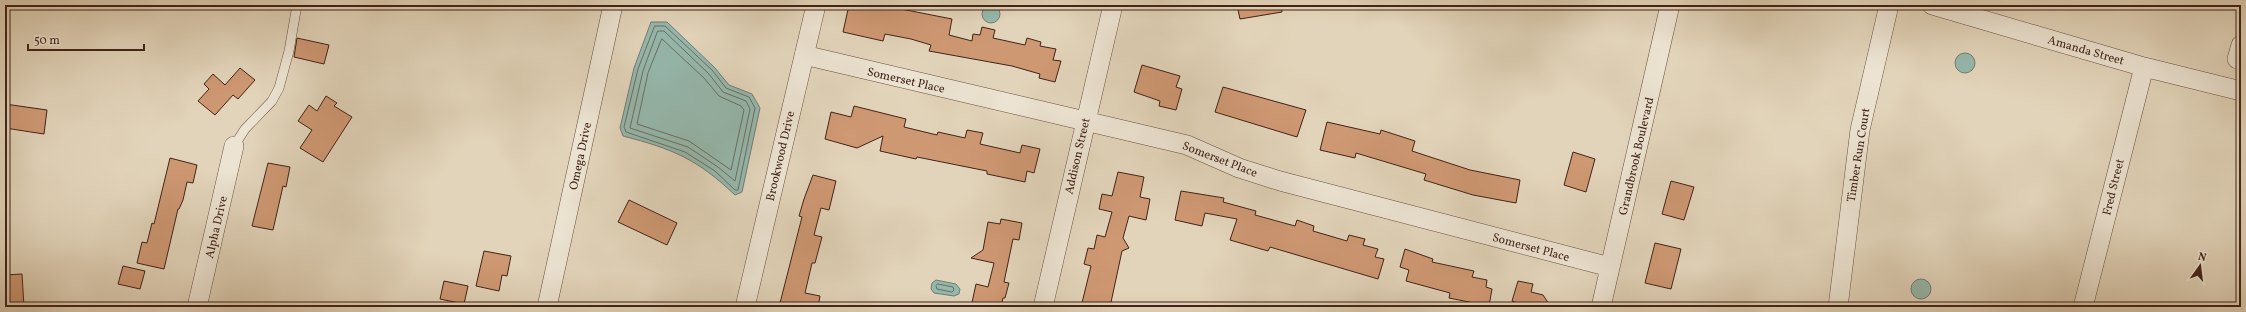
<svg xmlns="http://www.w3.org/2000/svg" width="2246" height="312" viewBox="0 0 2246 312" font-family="Vollkorn,serif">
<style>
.water{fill:#95b8ad;stroke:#737c71}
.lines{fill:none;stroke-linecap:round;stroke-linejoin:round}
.shore{stroke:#6b6e62;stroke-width:1}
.building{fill:#ce9873;stroke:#412317}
.lane-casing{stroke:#694f40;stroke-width:10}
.street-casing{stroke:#694f40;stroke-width:20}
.lane{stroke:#ece3d2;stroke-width:9}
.street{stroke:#ece3d2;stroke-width:19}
.labels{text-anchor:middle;stroke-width:3;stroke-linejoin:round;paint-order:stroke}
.street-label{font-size:12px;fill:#412317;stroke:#ece3d2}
</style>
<rect width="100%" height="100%" fill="#e2d4ba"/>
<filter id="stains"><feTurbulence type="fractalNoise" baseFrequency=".005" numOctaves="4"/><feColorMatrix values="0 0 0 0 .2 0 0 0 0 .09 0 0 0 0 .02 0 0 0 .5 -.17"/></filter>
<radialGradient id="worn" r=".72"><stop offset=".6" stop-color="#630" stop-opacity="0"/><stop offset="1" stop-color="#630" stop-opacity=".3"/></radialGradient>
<path class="water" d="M982 14a9 9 0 1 1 18 0a9 9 0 1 1-18 0Z
M651,22H667L715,68L729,85L752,94L760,108L742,192L735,195C697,159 673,149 623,136L620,128L634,68Z
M1955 63a10 10 0 1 1 20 0a10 10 0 1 1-20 0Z
M1911 289a10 10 0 1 1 20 0a10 10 0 1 1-20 0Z
M936,280L956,284L960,289L959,294L954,296L934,293L931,289L932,283Z"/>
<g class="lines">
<path class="shore" d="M655,26H665L712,70L726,88L749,97L755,108L738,190H735L715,171L685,152L626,132L624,127L638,69Z
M658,31H664L709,74L723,92L746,101L750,109L735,181L718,167L688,147L630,128L643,71Z
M662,39L704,78L719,96L741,106L744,110L731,170L689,141L637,124L648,73Z
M938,284L953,287L954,290L952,292L937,289L936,286Z"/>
</g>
<path class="building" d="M849,5H891V7L952,19L949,35L972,41L973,34L980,35L982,27L995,30L993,38L1025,45L1027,38L1041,42L1040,46L1056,49L1053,60L1061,61L1055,82L1039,78L1040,74L1012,66L929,51L931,45L911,39L885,34L883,41L843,32Z
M1237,5H1282V12L1240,19Z
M297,38L329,45L324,64L294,57Z
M1142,65L1180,76L1176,87L1182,89L1176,110L1159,106L1160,101L1134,92Z
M240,68L255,80L238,99L233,95L215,115L198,101L209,89L204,84L213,74L225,85Z
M1223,87L1306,110L1297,137L1215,112Z
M326,96L337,103L334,106L352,117L323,162L300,148L312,130L298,121L309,105L317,111Z
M5,104L47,110L44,134L5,128Z
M854,106L906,119L904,127L937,135L938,132L965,138L967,130L983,133L980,144L1020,153L1022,145L1040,149L1034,173L1027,171L1025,182L987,174V171L917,157L916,159L880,151L883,136L857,148L825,139L831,112L851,117Z
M1327,122L1380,134L1381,130L1415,141L1412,151L1470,170L1520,180L1516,203L1473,195L1424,180L1426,174L1356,153L1355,158L1320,150Z
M1573,152L1595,159L1586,192L1564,185Z
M170,158L197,165L193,183L187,182L183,200L179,209H178L164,269L137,263L142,242L147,243L152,223L154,224Z
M268,163L290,167L286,187L283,186L273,230L252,226Z
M1118,172L1144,177L1140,197L1150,199L1146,220L1129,216L1123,238L1129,248L1122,251L1110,307H1081L1091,266L1084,264L1088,248L1094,249L1097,235L1105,237L1112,212L1099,209L1102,194L1112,196Z
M813,175L836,181L829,210L821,208L814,235L822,237L815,263H812L805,293L820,296L818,307H801L780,303L802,217L799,216L804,199Z
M1671,181L1694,187L1684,220L1662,214Z
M1181,191L1224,198L1223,202L1256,211L1255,215L1295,226L1297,220L1314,226L1313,231L1347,241L1349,235L1365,239L1363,245L1378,249L1375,257L1384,259L1378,279L1270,247L1268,251L1230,240L1237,219L1205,213L1202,226L1175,220Z
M629,200L677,223L667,245L618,222Z
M1001,219L1022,223L1019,240L1013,239L1004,282L1009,283L1005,298H1003L1001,307H971L976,284L988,287L994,263L971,258L983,250L988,222L1000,224Z
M1655,243L1681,249L1671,289L1645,283Z
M1405,249L1433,259L1432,262L1474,271L1472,277L1487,280L1486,287L1492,289L1489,306L1449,298L1450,293L1406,281L1409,270L1400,267Z
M484,251L511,256L507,276L502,275L499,291L476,286Z
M123,266L145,271L140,289L118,284Z
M22,274L24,307H5V275Z
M444,281L468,286L464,304L440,299Z
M1518,281L1533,284L1531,292L1543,295L1551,307H1516L1517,303L1512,301Z"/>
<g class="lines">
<defs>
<path id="lane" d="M234,146L245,129L272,101L279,88L289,51L297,5"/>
<path id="street" d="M1932,5L2144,67L2241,91
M804,55L1187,145L1239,168L1280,181L1610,267
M2237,59L2241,45
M197,307L234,146
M547,307L613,5
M745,307L816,5
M1043,307L1113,5
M1601,307L1670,5
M1838,307L1860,130L1889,5
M2083,307L2144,67"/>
</defs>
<use href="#lane" class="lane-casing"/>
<use href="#street" class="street-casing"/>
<use href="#lane" class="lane"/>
<use href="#street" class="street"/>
</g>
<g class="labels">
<g class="street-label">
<text transform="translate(2086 50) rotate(16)" y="4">Amanda Street</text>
<text transform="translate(906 80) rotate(13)" y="4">Somerset Place</text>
<text transform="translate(1858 155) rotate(-81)" y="4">Timber Run Court</text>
<text transform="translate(580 156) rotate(-78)" y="4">Omega Drive</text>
<text transform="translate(780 156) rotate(-77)" y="4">Brookwood Drive</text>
<text transform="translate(1077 156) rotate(-77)" y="4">Addison Street</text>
<text transform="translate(1636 156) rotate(-77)" y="4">Grandbrook Boulevard</text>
<text transform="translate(1220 159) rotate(21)" y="4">Somerset Place</text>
<text transform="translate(2113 187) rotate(-76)" y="4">Fred Street</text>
<text transform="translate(216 227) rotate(-77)" y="4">Alpha Drive</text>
<text transform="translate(1531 247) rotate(15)" y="4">Somerset Place</text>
</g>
</g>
<rect width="2246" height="312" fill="none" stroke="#e2d4ba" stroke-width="20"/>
<rect x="6" y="6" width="2234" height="300" fill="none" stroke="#412317" stroke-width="2"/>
<rect x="10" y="10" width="2226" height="292" fill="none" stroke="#412317"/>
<g transform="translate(2200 266) rotate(14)" stroke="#ece3d2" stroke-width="3" paint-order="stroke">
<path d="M0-3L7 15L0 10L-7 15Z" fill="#412317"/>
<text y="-6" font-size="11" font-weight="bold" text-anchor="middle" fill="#412317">N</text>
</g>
<path d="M28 44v6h116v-6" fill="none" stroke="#412317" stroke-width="2"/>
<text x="34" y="44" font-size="12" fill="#412317" stroke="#ece3d2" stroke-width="3" paint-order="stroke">50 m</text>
<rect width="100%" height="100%" filter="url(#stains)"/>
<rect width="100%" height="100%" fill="url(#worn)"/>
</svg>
